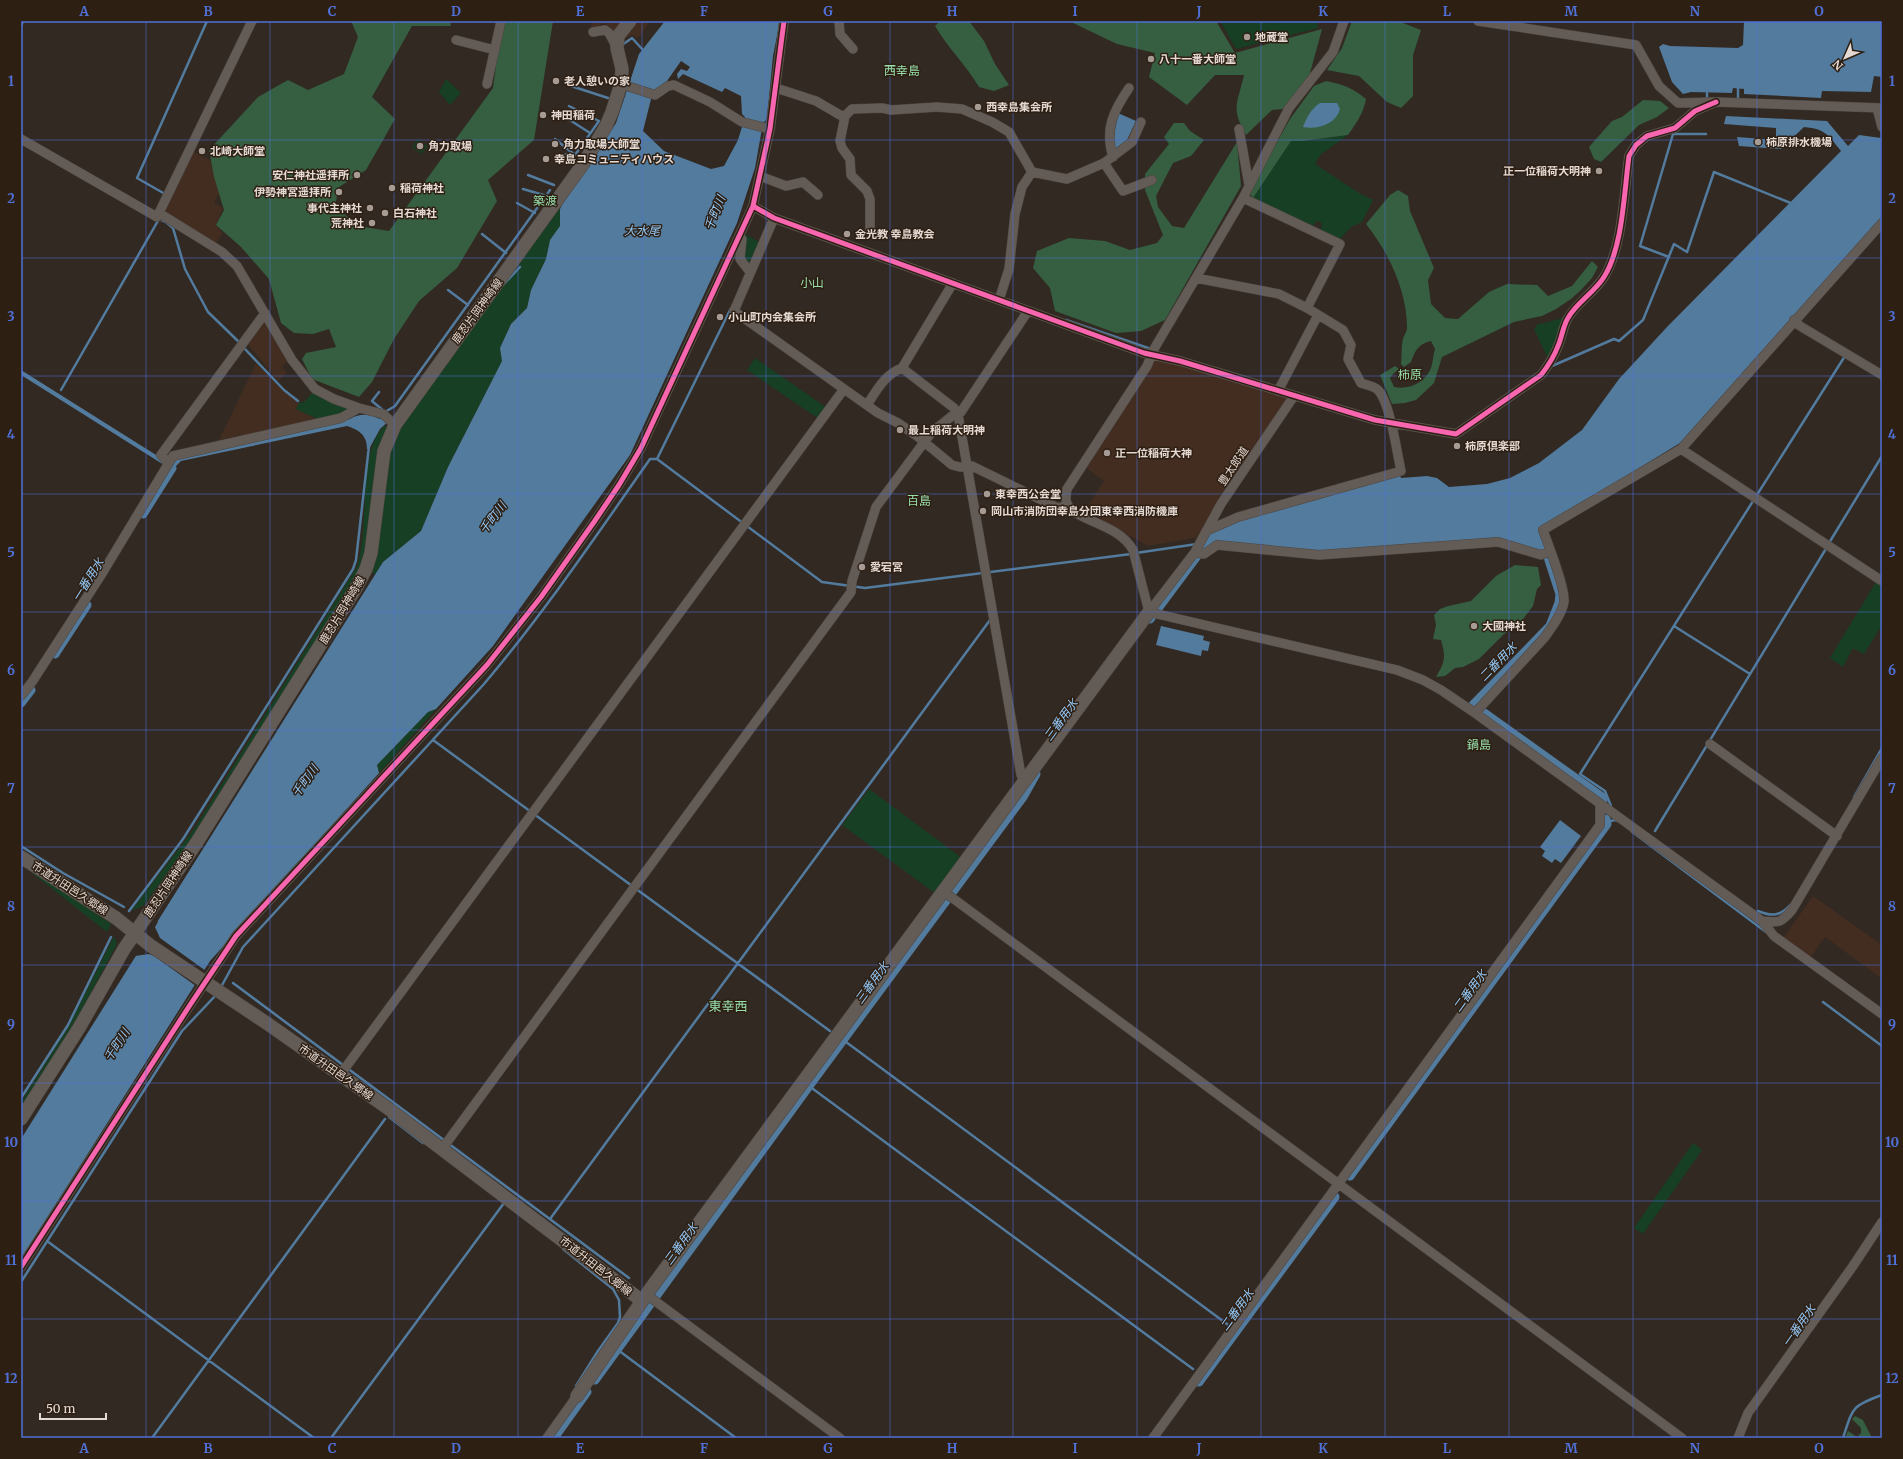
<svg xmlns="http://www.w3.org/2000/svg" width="1903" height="1459" viewBox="0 0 1903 1459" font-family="Merriweather,'Noto Sans JP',serif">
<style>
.built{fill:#422d20}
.green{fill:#163f24}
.forest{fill:#355f40}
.water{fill:#527b9e;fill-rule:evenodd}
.pier{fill:#322923}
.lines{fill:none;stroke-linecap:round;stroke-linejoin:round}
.stream{stroke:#527b9e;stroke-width:2.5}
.canal{stroke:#527b9e;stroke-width:9}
.street-casing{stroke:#4e4640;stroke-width:10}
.secondary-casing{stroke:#4e4640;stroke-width:14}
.street{stroke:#625b56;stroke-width:9}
.secondary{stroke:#625b56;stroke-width:13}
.cycleway-casing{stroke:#2e1f13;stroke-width:8}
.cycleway{stroke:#f766af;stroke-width:5}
.grid{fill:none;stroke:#4f71d7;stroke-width:1;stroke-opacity:0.55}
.poi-dot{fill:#a69c95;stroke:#2e1f13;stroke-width:1.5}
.labels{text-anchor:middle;stroke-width:3;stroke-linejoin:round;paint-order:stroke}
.poi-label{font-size:11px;font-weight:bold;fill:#e5dad3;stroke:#2e1f13;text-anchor:start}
.street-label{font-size:11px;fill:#e5dad3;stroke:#2e1f13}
.neighbourhood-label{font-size:12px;fill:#97deac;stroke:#2e1f13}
.water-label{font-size:12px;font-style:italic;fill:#92c8f7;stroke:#2e1f13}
.quarter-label{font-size:13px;fill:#97deac;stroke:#2e1f13}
.neatline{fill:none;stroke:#4f71d7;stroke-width:1.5}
.grid-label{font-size:13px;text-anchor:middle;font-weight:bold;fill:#4f71d7}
</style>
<rect width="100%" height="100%" fill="#322923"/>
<path class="built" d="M590,21H626L615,33L604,23L592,29Z
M632,21H650L640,36L636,38L632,35L626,38L622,33Z
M192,151L210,160L219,193L214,203L223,208L216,225L223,233L216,243L165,213Z
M264,318L289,360L282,366L287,373L278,381L246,342Z
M1162,358L1283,395L1288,400L1200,537L1148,546L1084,511L1104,481L1085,467L1155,361Z
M256,363L283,391L299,403L296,409L320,420L219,440Z
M1813,896L1882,945V979L1825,937L1810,958L1783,938Z"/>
<path class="green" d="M1220,21H1317L1318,28L1236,49Z
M446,79L461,93L450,105L439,92Z
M1348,135L1320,155L1315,164L1359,193L1373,200L1362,222L1351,227L1340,239L1321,230L1322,223L1317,221L1313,226L1253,198L1291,141H1303Z
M418,139L428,146L421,154L412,147Z
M568,192L560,209V227L550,240L546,259L531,290L527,308L511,324L500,348L502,361L448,467L421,531L383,562L376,574L372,573C384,532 380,489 391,448C393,440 397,433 400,425Z
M745,234L761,243L750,267L741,253Z
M1562,318L1564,320L1549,361L1534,329L1538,324L1545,323Z
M755,358L827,408L819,419L747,370Z
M314,391L350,407V411L320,420L296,409L299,403L304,402Z
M386,425L387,430L368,549L363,566L198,831L143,906L131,911L194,829L356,568C371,532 356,447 386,425Z
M1876,582L1882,586V625L1864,654L1855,649H1852L1843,667L1830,658Z
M436,709L379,773L377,765L428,712Z
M869,789L962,858L936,894L842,825Z
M27,867L111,924L107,932L27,869Z
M114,936L117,944L79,1015L21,1110V1102L68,1028Z
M1693,1143L1702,1150L1643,1234L1634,1228Z"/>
<path class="forest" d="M351,21H450L451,26H412L372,97L395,119L366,170L339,187L335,206L358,226L389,231L493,88L502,21H553L534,140L488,180L497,201L457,268L419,301L394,339L372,382L359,397L312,379L302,359L306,353L336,347L329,329L313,334L294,333L281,323L269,279L241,247L216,225L224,210L214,177L209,150L258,97L288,80L308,90L344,74L358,37Z
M940,21H969L984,41L995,64L1009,85L994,91L979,87C966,65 948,48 935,26Z
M1072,21H1216L1235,53L1322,29L1309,77L1283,109L1272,110L1246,135C1230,107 1238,103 1244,75H1215L1187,105L1149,77L1155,53L1117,44L1073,23Z
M1352,21H1398L1421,30L1413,55V96L1401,108L1387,102L1359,76L1327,70L1342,48Z
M1326,81C1342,84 1353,88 1366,99C1364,112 1356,124 1348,135L1303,141H1291L1253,198L1249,193L1290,119L1314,86Z
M1643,100L1660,101L1669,108L1657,117L1639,125L1601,162L1594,159L1589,147L1612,121L1622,117Z
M1174,123H1184L1190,131L1204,140L1191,156L1173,163L1156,196L1158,207L1172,226L1184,228L1237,142L1241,186L1165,320L1141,331L1116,333L1055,311L1050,288L1033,268L1037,251L1069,238L1105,241L1130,250L1157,243L1163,235L1145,190V174L1169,144L1164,137Z
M1398,190L1408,196L1410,211L1434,268L1428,280L1431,304L1445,318L1458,319L1489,292L1507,284L1537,285L1548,296L1572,286L1592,261L1598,267L1592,278L1581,290L1571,299L1556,309L1542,316L1514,322L1442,357L1434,383L1416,400L1405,403L1392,404L1380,375L1395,366L1399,369L1393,374L1390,378L1394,387C1409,390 1425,383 1431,368C1433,362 1433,355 1435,349L1431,341C1418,344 1415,351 1411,362L1404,367L1401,364C1402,356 1401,347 1403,339C1404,335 1407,332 1407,328C1407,291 1389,253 1366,224L1390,195Z
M1515,565L1538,567L1541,585L1537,589L1533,606L1517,627L1504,634L1479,659L1463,667L1455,668L1445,676L1436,677C1445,662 1446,657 1441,640L1433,639L1436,625L1434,615L1440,609L1448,606L1471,601L1496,576Z
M1855,1416L1863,1420L1872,1438H1845L1848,1431L1857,1437L1861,1433V1428L1852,1419Z"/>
<path class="water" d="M665,21H780L773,56L767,119L763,123L755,168L737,223L630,455L493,646L436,709L428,712L377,765L379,773L210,961L21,1259V1139L383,562L421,531L448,467L502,361L500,348L511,324L527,308L531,290L546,259L550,240L560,226V209L568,192L585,170L616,123L639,54ZM681,61L690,67L687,71L681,69L677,74L678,79L683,74L722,92L725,88L741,96L742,114L745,117L738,140L724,166L711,169L664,151L643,131L653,91L667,81Z
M1744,21H1882V77L1874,76L1871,92L1822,91L1821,98L1744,94V89L1733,88L1732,93L1691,92L1683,94L1672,82L1659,47L1663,44L1670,46L1738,48L1743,45Z
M1320,103H1337L1340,109C1336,124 1318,130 1303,127C1307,117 1311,109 1320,103Z
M1118,113L1136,121L1127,140L1116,151L1113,141Z
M1726,116L1827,121L1848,146L1859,135L1881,138L1882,217L1680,443L1540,529L1545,548L1540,551L1494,539L1321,551L1216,542L1204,550L1199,549L1205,536L1239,520L1400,475L1401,478L1427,476L1437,478L1449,487L1487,484L1510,478L1539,463L1582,430L1619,379L1667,327L1841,151C1828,135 1826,129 1804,127L1781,149L1739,146L1737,137L1776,140V128L1724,124Z
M21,370L172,465L178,457L350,419C360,413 370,414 380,419L385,413L391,419L380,429L369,449H367C367,435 359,430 347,426L181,461L172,470L21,375Z
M1161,626L1204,636L1203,640L1210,642L1208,651L1202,650L1201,656L1156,645Z
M1560,820L1581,836L1561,863L1555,859L1552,863L1542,856L1545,851L1540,847Z"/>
<path class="pier" d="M156,921L158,922L155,927L160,938L206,971L196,986L154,956L149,954L135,956Z"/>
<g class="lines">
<path class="stream" d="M21,26L23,21
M622,45L632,38L643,50
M568,85L608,98
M1738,88V100
M1707,93V99
M562,115L590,133
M555,139L575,155L599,121L569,106
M563,157L566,154L572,159
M528,175L554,185
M523,189L547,196
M165,194L137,178L207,21
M517,203L535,213
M482,234L506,253
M1669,257L1640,246L1673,134H1706
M502,286L520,267
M448,290L468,305
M1066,320L1151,349
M243,347L284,390L298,401
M1552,366L1614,339L1619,341L1643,320L1674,244L1687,252L1714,172L1793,204
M61,390L159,219L166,222L173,228L185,269L208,312L240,343
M379,392L372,401L385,412L395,406L550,190
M657,459L731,308
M1829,543L1882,456
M1136,553L1197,544
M1674,626L1750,674
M433,740L830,1031
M1854,797L1882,748
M1611,806L1605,791L1580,774L1845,356
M1606,822L1615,820L1617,821
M1631,831L1766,932
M1655,831L1827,547
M21,846L63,873L124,907
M129,911L183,839L353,569L356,560L369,446
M1758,911C1772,917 1781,916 1791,904
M233,983L629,1278
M221,987L243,947L484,684C544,613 596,536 650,459H657L822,582L865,588L1131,554
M1823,1002L1882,1046
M842,1039L1231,1327
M809,1086L1193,1369
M21,1098L68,1025L111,937
M389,1117L423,1143
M550,1219L990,620
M47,1241L314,1438
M563,1249L613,1289L619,1300L620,1317L618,1323L598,1351L576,1386
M21,1282L182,1031L216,995
M618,1350L736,1438
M152,1438L385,1119
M331,1438L504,1203
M1843,1438C1853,1408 1851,1406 1882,1395"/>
<path class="canal" d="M143,514L172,468
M1541,548L1548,557L1560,594L1559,603L1550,626L1473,705L1602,797L1603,801
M1150,619L1200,552
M55,654L87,605
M21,703L31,690
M1350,1176L1607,824L1606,819
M595,1380L809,1086L1023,797L1036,774
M1199,1382L1335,1197
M554,1438L587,1392"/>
<defs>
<path id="street" d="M784,21L770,129L753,206L774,218L1144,353L1180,361L1375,420L1456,434L1541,375C1548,366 1554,357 1558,346C1562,337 1563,326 1568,318C1576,303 1594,293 1604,277C1623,247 1624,192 1629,156L1636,145L1647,136L1675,128L1695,111L1716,102
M839,21L840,34L853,49
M1478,21L1636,45L1659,86L1678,103L1716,102L1882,108
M593,32L605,30L609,33L617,48
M456,40L495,50
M487,84L501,21
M621,84L655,95L668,86L674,85L710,102L742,122L770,129
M776,88L816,101L840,115L845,116L852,109L882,108L891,110L937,107L962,109L992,122L1009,132L1032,172L1022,187L1015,214L1009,269L999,300
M1877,108L1882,127
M845,116L840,141L842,148L850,159L851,175L867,191L870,199V229
M1239,129L1249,185
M21,139L157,217L252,21
M1113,157C1104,129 1114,110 1129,88
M1104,163L1123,191L1152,180
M1032,172L1067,179L1104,163L1132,142L1141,122
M760,176L786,186L803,182L818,195
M1243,198L1340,244L1307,308
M159,213L222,252L237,266L292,360L315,389L334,399L359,408L383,414L395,425
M774,218L734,311L878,413L898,423L917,436L952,465L960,467L972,466L1058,508L1068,505
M742,239L740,259L750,272
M1196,278L1279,294L1307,308L1343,330L1351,345L1348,359L1361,383C1366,385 1374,386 1378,390C1390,402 1397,453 1401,471L1238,517L1206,531
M1794,320L1800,326L1882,375
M1278,391L1318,315
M867,405C877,390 884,375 902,368
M1681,449L1882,581
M168,462L161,455L265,313
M1195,552L1204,554L1217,545L1319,555L1498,542L1541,555L1550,551
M1149,612L1397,670L1423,680L1441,690L1475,713L1762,921L1774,936L1882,1014
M1149,612L1133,550C1118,523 1077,522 1067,504C1065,499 1066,494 1067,489L1147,366L1154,349L1243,198L1289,108L1333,52L1344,21
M1149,612L1195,552L1221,504L1294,396
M21,696L32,682L103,572L173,456L341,418L359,408
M1475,713L1545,637C1552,627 1562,614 1564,602C1566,589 1548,544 1543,530L1681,449L1882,223
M1710,744L1837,836
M1025,780L1021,775L958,414L961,412L1028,311
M943,891L1682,1438
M1762,921C1779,923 1781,923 1792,910L1882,758
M340,1075L844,389
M442,1149L851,592L852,581L876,507L931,433L952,416L958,414L954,408L902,368L953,283
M21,1267L190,1005L236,936L487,665L541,597L594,522L619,485L641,448L753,206
M647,1295L840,1438
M547,1438L577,1396
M1153,1438L1600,825V804
M1738,1438L1748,1413L1853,1266L1882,1222"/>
<path id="secondary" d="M21,857L116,918L151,946L268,1024L389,1109L642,1301
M21,1119L79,1028L124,949L197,842L356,588L366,569L371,553L384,451L395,425L583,164L606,126L612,112L621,84L622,69L617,48L618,36L630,21
M577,1396L651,1288L1149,612"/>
</defs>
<use href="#street" class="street-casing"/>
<use href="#secondary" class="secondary-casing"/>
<use href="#street" class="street"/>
<use href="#secondary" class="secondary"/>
<defs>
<path id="cycleway" d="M784,21L770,129L753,206L774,218L1144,353L1180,361L1375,420L1456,434L1541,375C1548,366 1554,357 1558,346C1562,337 1563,326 1568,318C1576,303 1594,293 1604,277C1623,247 1624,192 1629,156L1636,145L1647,136L1675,128L1695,111L1716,102
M21,1267L190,1005L236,936L487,665L541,597L594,522L619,485L641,448L753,206"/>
</defs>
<use href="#cycleway" class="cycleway-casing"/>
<use href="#cycleway" class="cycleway"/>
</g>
<path class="grid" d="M146,21V1438M270,21V1438M394,21V1438M518,21V1438M642,21V1438M766,21V1438M890,21V1438M1013,21V1438M1137,21V1438M1261,21V1438M1385,21V1438M1509,21V1438M1633,21V1438M1757,21V1438M21,140H1882M21,258H1882M21,376H1882M21,494H1882M21,612H1882M21,730H1882M21,847H1882M21,965H1882M21,1083H1882M21,1201H1882M21,1319H1882"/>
<g class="poi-dot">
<circle cx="1247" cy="37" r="4"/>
<circle cx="1151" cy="59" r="4"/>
<circle cx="556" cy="81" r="4"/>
<circle cx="978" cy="107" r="4"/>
<circle cx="543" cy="115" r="4"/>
<circle cx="1758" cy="142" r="4"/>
<circle cx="555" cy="144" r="4"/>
<circle cx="420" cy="146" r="4"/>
<circle cx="202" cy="151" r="4"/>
<circle cx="546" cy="159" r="4"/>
<circle cx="1599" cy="171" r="4"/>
<circle cx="357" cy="175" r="4"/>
<circle cx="392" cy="188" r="4"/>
<circle cx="339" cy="192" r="4"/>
<circle cx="370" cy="208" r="4"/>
<circle cx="385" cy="213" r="4"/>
<circle cx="372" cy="223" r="4"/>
<circle cx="847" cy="234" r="4"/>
<circle cx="720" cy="317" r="4"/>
<circle cx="900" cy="430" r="4"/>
<circle cx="1457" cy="446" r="4"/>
<circle cx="1107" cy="453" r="4"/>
<circle cx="987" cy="494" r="4"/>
<circle cx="983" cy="511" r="4"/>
<circle cx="862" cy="567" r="4"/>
<circle cx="1474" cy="626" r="4"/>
</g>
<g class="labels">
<g class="poi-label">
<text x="1255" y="41">地蔵堂</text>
<text x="1159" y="63">八十一番大師堂</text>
<text x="564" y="85">老人憩いの家</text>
<text x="986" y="111">西幸島集会所</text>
<text x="551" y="119">神田稲荷</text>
<text x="1766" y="146">柿原排水機場</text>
<text x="563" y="148">角力取場大師堂</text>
<text x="428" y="150">角力取場</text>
<text x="210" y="155">北崎大師堂</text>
<text x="554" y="163">幸島コミュニティハウス</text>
<text x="1591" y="175" text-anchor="end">正一位稲荷大明神</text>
<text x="349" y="179" text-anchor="end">安仁神社遥拝所</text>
<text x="400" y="192">稲荷神社</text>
<text x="331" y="196" text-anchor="end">伊勢神宮遥拝所</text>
<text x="362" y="212" text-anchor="end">事代主神社</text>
<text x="393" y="217">白石神社</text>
<text x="364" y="227" text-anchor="end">荒神社</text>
<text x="855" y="238">金光教 幸島教会</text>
<text x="728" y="321">小山町内会集会所</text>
<text x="908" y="434">最上稲荷大明神</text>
<text x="1465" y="450">柿原倶楽部</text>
<text x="1115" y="457">正一位稲荷大神</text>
<text x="995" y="498">東幸西公会堂</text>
<text x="991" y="515">岡山市消防団幸島分団東幸西消防機庫</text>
<text x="870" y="571">愛宕宮</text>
<text x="1482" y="630">大國神社</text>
</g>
<g class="street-label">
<text transform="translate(477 311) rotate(-54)" y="4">鹿忍片岡神崎線</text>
<text transform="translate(1233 466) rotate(-56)" y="4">豊太郎道</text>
<text transform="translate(342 610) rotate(-59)" y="4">鹿忍片岡神崎線</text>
<text transform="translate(168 884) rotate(-56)" y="4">鹿忍片岡神崎線</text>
<text transform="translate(70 888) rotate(33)" y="4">市道升田邑久郷線</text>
<text transform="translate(336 1072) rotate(35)" y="4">市道升田邑久郷線</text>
<text transform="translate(596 1266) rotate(38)" y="4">市道升田邑久郷線</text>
</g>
<g class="neighbourhood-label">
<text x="902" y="75">西幸島</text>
<text x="545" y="205">築渡</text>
<text x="812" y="287">小山</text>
<text x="1410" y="379">柿原</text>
<text x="919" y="505">百島</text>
<text x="1479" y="749">鍋島</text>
</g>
<g class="water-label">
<text transform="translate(715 213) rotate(-68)" y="4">千町川</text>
<text x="642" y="235">大水尾</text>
<text transform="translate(493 518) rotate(-53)" y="4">千町川</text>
<text transform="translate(88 580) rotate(-58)" y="4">一番用水</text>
<text transform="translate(1498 662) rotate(-46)" y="4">二番用水</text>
<text transform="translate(1061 720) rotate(-54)" y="4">三番用水</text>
<text transform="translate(305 781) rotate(-54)" y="4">千町川</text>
<text transform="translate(872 983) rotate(-54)" y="4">三番用水</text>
<text transform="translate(1470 991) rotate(-54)" y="4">二番用水</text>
<text transform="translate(117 1045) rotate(-57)" y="4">千町川</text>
<text transform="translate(681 1244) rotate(-54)" y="4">三番用水</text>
<text transform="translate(1237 1310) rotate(-54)" y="4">二番用水</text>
<text transform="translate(1799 1326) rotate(-55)" y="4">一番用水</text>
</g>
<g class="quarter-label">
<text x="728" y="1011">東幸西</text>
</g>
</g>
<rect width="1903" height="1459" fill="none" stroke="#2e1f13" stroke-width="44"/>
<g transform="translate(1845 58) rotate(225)" stroke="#2e1f13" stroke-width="3" paint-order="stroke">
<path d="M0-3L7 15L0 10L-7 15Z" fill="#e5dad3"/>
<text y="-6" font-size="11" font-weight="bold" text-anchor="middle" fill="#e5dad3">N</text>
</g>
<path d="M40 1413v6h66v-6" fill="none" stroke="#e5dad3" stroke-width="2"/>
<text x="46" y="1413" font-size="12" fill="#e5dad3" stroke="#2e1f13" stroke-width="3" paint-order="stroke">50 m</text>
<rect x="22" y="22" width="1859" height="1415" class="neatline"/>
<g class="grid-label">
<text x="84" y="16">A</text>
<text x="208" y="16">B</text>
<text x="332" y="16">C</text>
<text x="456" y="16">D</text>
<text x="580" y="16">E</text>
<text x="704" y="16">F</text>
<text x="828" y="16">G</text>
<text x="952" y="16">H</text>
<text x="1075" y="16">I</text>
<text x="1199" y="16">J</text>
<text x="1323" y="16">K</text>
<text x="1447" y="16">L</text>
<text x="1571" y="16">M</text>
<text x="1695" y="16">N</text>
<text x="1819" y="16">O</text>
<text x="11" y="86">1</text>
<text x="1892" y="86">1</text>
<text x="11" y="203">2</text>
<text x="1892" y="203">2</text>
<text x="11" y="321">3</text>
<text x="1892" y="321">3</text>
<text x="11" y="439">4</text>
<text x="1892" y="439">4</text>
<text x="11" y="557">5</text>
<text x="1892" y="557">5</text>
<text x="11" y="675">6</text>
<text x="1892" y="675">6</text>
<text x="11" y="793">7</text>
<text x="1892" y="793">7</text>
<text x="11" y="911">8</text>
<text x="1892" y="911">8</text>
<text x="11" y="1029">9</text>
<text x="1892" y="1029">9</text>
<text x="11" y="1147">10</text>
<text x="1892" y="1147">10</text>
<text x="11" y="1265">11</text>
<text x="1892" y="1265">11</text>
<text x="11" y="1383">12</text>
<text x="1892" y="1383">12</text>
<text x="84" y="1453">A</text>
<text x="208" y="1453">B</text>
<text x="332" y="1453">C</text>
<text x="456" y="1453">D</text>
<text x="580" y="1453">E</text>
<text x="704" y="1453">F</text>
<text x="828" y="1453">G</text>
<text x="952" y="1453">H</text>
<text x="1075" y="1453">I</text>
<text x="1199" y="1453">J</text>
<text x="1323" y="1453">K</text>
<text x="1447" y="1453">L</text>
<text x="1571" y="1453">M</text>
<text x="1695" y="1453">N</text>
<text x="1819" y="1453">O</text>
</g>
</svg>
